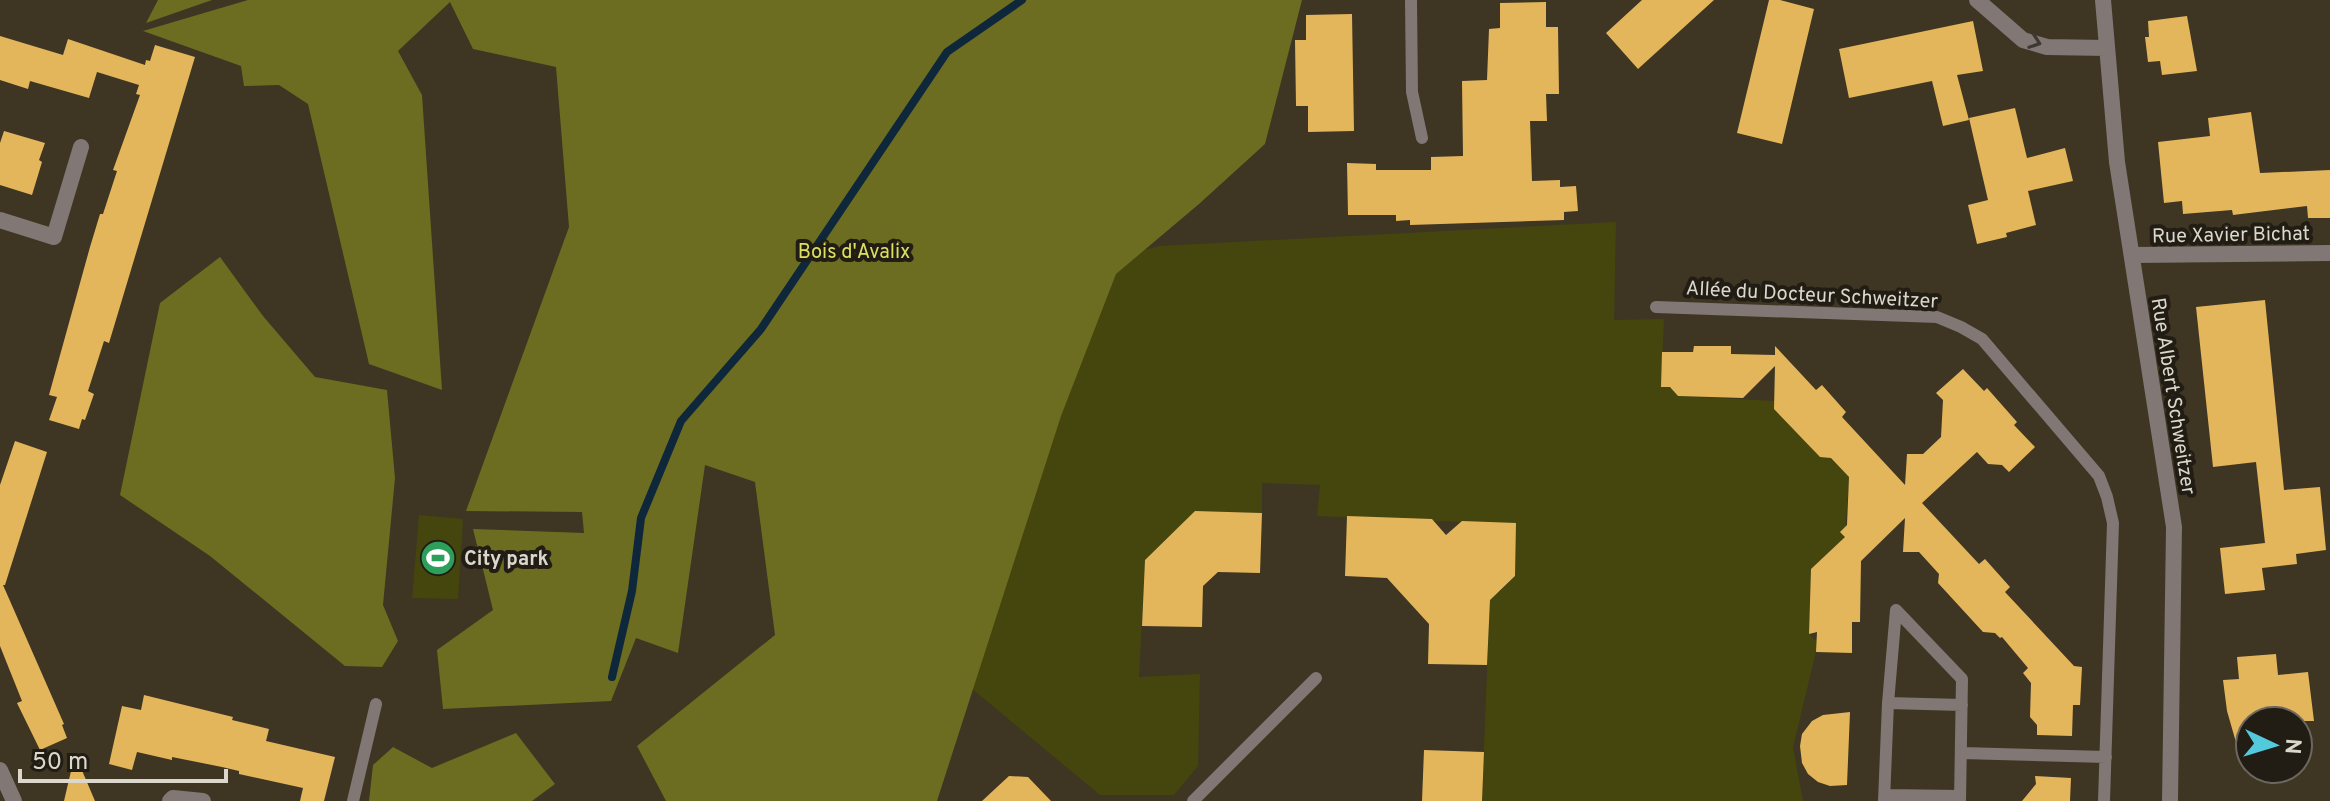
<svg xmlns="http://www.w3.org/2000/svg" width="2330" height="801" viewBox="0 0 2330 801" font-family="Overpass,sans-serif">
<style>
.green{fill:#45460d}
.forest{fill:#6c6d21}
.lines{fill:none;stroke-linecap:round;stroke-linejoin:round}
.stream{stroke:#0f273b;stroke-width:8}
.building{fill:#e4b65b}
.service{stroke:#817774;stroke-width:12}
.minor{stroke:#817774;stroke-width:16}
.oneway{stroke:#3e3832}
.labels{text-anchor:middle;stroke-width:8;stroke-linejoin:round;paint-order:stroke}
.street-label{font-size:20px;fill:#dcd7cc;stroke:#211d15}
.park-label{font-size:20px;fill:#dde05f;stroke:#211d15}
.poi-label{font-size:20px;font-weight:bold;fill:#dcd7cc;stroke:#211d15;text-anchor:start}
</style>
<rect width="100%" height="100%" fill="#3e3523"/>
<path class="green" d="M1616,222L1614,320L1664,319L1661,386L1672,387L1678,396L1775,401V409L1820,457L1829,456L1849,477L1845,537L1811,569L1809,633L1814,640H1817L1816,652L1793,747L1803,801H1482L1490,592H1499L1515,576L1516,524L1317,516L1320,485L1262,483V513L1195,511L1145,560L1139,677L1200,674L1198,766L1174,795H1100L965,683L1103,260L1160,246Z
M419,515L463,519L458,599L412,598Z"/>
<path class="forest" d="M158,0H212L146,23Z
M248,0H1302L1265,144L1199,204L1116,274L1061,416L937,801H666L637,746L775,635L755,482L705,465L678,653L636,638L611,701L443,709L437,650L493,610L473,529L584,533L582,512L466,511L569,227L556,67L473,49L450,2L398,51L422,95L442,390L369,364L308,104L279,85L244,86L241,66L143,31Z
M220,257L263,316L315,377L387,390L395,478L383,605L398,641L382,667L345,666L210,556L120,495L160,303Z
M516,733L555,784L532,801H369L373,765L393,747L432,768Z"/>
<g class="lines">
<path class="stream" d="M612,677L632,591L641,518L681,421L761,329L947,52L1022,0"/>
</g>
<path class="building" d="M1642,0H1714L1638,69L1606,33Z
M1769,0H1780L1814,9L1782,144L1737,133Z
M1546,2V27H1558L1559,94H1546L1547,121H1530L1532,181L1560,180V187L1576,186L1578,211L1564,212V220L1410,225V220L1396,221V215H1348L1347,163L1376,164V170H1431V157L1463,156L1462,81L1487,80L1489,29L1500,28V3Z
M1352,14L1354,131L1308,132V106H1296L1295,40H1306V15Z
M2187,16L2197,71L2162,75L2160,61L2148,62L2145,37H2149L2148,21Z
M1973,21L1983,71L1957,75L1969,120L1943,126L1932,81L1849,98L1839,49Z
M0,36L63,55L68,39L145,65L146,60L150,61L155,45L195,57L109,343L104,341L88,391L94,394L85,420L82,419L79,429L49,420L57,397L49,395L90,247L100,214H103L117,171L113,170L140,95L136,94L139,85L97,72L89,98L30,81L28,89L0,80Z
M2015,108L2027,158L2065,148L2073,181L2028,191L2036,225L2006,233L2007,237L1977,244L1968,205L1988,200L1969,118Z
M2251,112L2260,173L2330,170V218H2308L2307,206L2233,215L2232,210L2183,214L2182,201L2164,203L2158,142L2210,136L2208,118Z
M4,131L45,143L39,160L42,162L32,195L0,185V143Z
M2265,300L2284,490L2320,487L2326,550L2296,554L2297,564L2262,568L2265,590L2225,594L2220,548L2265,543L2256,462L2213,467L2196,307Z
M1694,346H1731V354L1775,355V346L1816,390L1822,385L1846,412L1842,417L1905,485L1907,454H1923L1941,437L1943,400L1936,393L1963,369L1984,391L1987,388L2017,422L2014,425L2035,447L2009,472L2002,465L1988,464L1977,452L1922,503L1979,564L1985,559L2010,587L2005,592L2074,666L2082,667L2080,705H2073L2072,736L2037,735V725L2030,717L2031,683L2023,673L2028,668L2002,637L2000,638L1995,633L1983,632L1938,583L1939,574L1919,552H1903L1905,518L1861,561L1860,622H1852V653L1816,652L1817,632L1809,634L1811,569L1845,537L1840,532L1847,525L1849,477L1831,458L1820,457L1774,409L1775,366L1743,398L1678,396L1670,387H1661L1662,352H1693Z
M15,441L47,452L5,585H3L64,724L62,725L67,738L40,750L17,703L22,701L0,646V485Z
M1195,511L1262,513L1260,573L1218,572L1203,586L1202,627L1142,626L1145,560Z
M1347,516L1432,519L1446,535L1462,521L1516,523L1515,576L1490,600L1487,665L1428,664L1429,624L1387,578L1345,576Z
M2276,654L2278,675L2308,672L2314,721H2250V769L2244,770L2227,711L2223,680L2239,679L2237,657Z
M144,695L233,717L232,720L269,729L266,741L335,757L324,801H300L303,788L239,774V771L222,767L172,757V760L137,752L132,770L109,764L122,706L141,710Z
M1850,712L1847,785L1830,786L1818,782L1808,774L1802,763L1800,746L1802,734L1812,721L1823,715Z
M1424,750L1484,752L1482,801H1422Z
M75,754L95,801H64Z
M1009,776L1028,777L1051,801H982Z
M2035,776L2071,778L2070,801H2022L2036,784Z"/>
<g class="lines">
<path class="service" d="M1411,0L1412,92L1422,138
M1656,307L1937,317L1961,327L1982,339L2099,476L2107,497L2113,523L2104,801
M1888,703L1962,705
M1962,753L2106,757
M1885,795L1960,796
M353,801L376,704
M1193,801L1316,678
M1884,801L1888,703L1896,610L1962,679L1960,801"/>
<path class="minor" d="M1977,0L2023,40L2047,47L2106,48
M2103,0L2117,162L2174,527L2170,801
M0,220L54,237L81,147
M2133,255L2330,253
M0,770L14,801
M170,801L173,798L203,801"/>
</g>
<defs><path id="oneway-chevron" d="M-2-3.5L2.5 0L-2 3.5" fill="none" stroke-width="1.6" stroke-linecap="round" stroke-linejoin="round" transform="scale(2)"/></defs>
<use class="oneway" href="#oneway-chevron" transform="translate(2035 42) rotate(19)"/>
<defs>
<symbol id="stadium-disc" viewBox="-11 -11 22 22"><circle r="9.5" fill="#2e9e5b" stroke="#211d15"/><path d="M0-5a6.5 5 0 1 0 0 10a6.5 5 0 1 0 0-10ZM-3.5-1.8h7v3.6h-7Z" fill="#fff"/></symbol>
</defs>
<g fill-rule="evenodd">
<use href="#stadium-disc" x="418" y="538" width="40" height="40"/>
</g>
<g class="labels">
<g class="street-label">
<text transform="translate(2231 234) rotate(-1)" y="7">Rue Xavier Bichat</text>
<text transform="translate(1812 294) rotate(3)" y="7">Allée du Docteur Schweitzer</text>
<text transform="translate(2174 396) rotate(81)" y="7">Rue Albert Schweitzer</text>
</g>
<g class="park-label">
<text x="854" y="258">Bois d'Avalix</text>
</g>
<g class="poi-label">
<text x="464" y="565">City park</text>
</g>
</g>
<g transform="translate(2274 745) rotate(94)"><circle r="38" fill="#211d15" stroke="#6c675e" stroke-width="2"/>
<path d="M0-6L14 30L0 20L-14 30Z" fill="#53cadc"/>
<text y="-12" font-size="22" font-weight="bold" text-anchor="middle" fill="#dcd7cc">N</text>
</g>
<path d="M20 769v12h206v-12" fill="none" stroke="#dcd7cc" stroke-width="4"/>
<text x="32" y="769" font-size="24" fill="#dcd7cc" stroke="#211d15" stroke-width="6" paint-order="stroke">50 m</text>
</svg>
